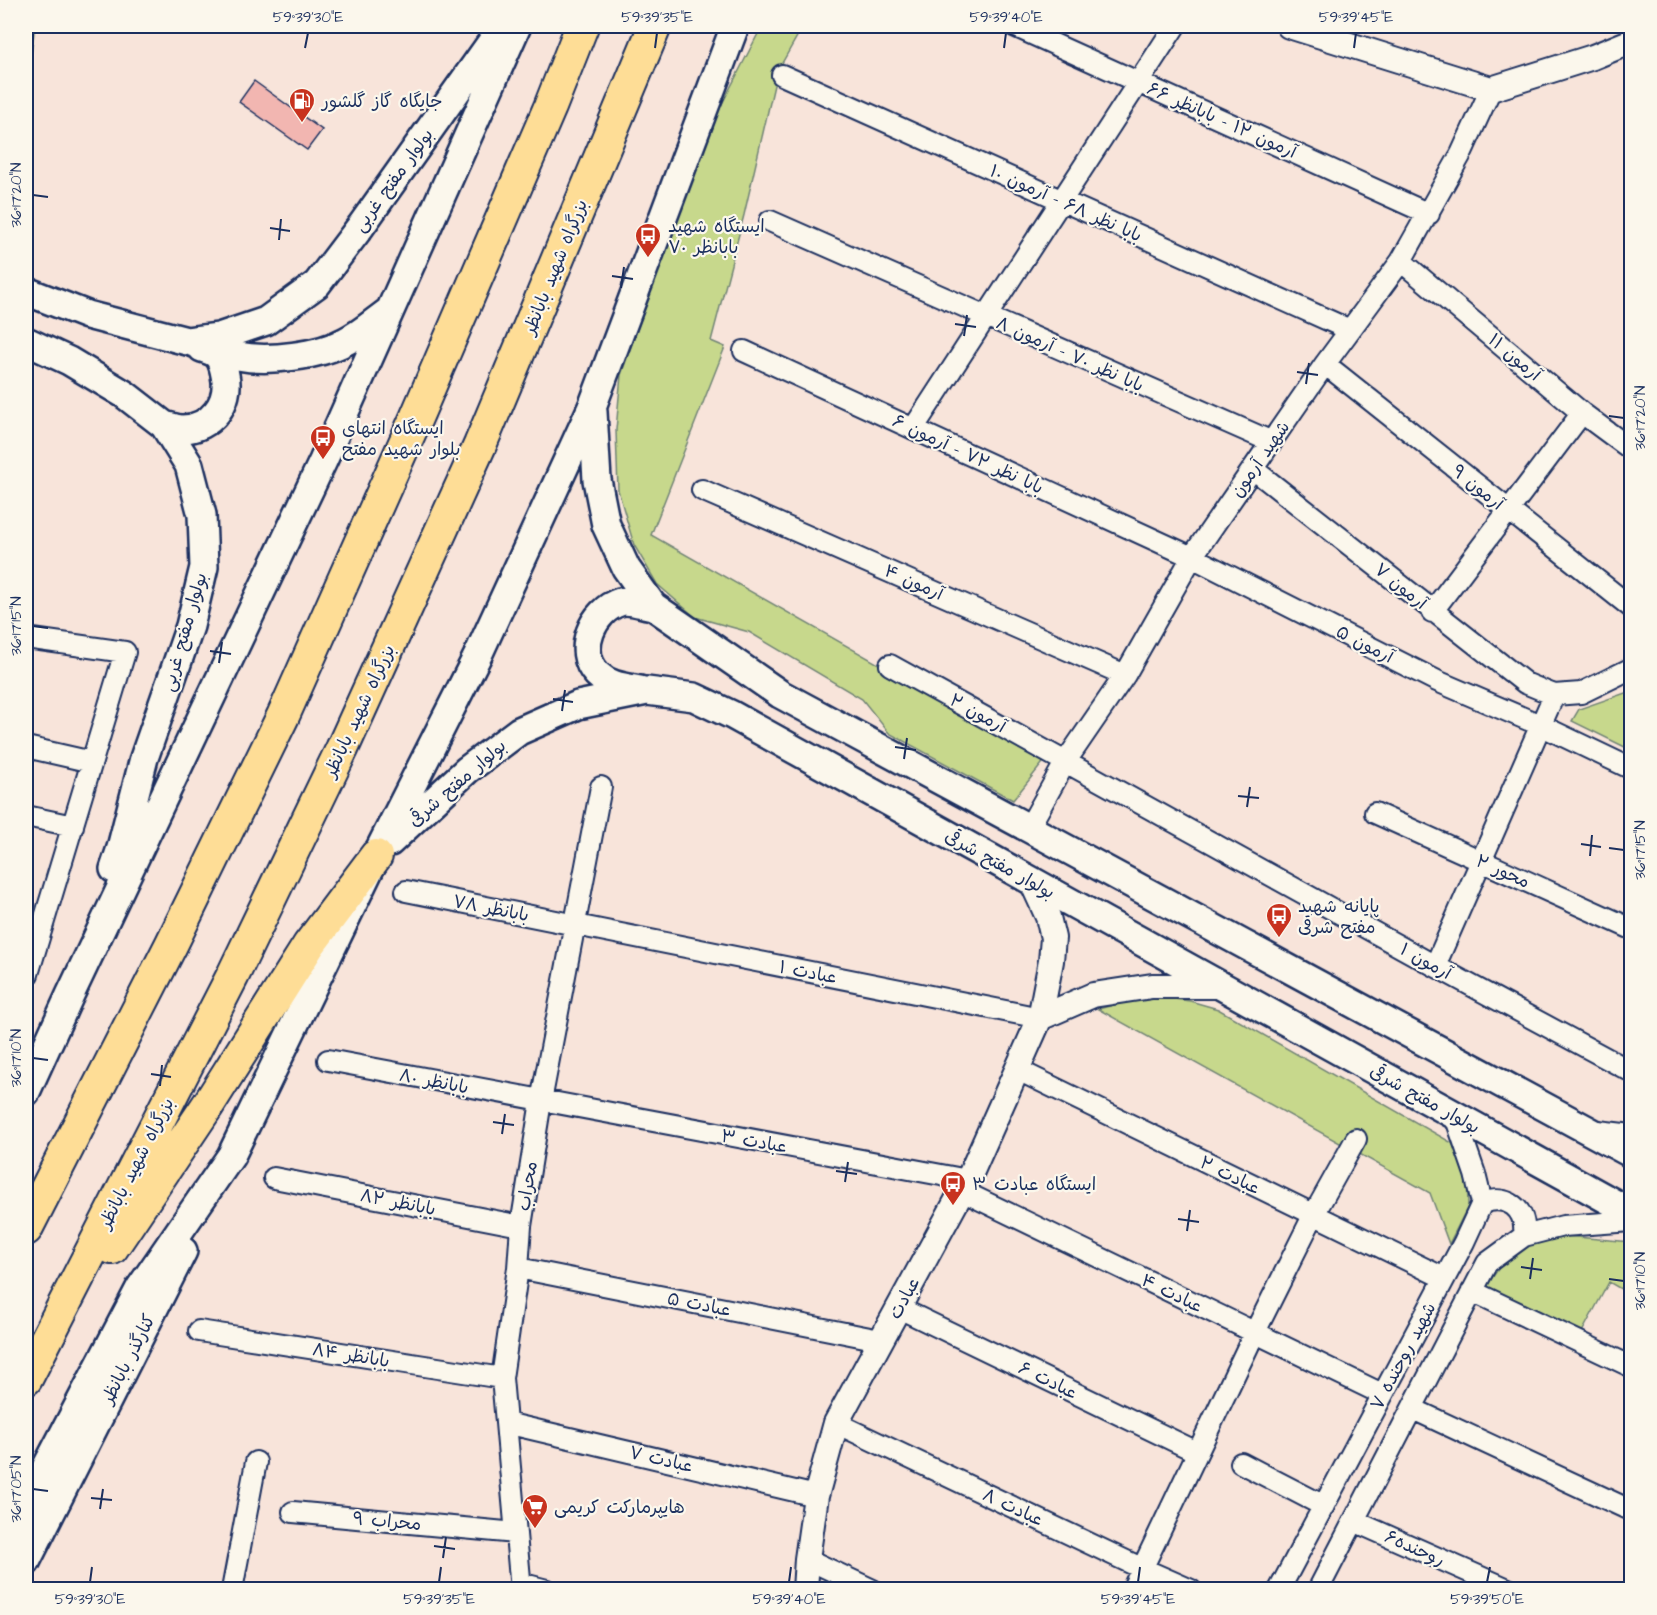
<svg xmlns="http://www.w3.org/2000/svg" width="1657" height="1615" viewBox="0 0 1657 1615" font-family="'Architects Daughter','Playpen Sans Arabic',sans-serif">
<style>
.green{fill:#c7d88c;stroke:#718475;stroke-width:1.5}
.building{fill:#f2b6b1;stroke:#1b2f5e;stroke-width:1.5}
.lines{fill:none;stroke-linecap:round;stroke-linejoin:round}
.minor-casing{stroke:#1b2f5e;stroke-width:24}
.tertiary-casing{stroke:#1b2f5e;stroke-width:28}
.secondary-casing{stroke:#1b2f5e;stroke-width:32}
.trunk-casing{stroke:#1b2f5e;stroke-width:36}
.minor{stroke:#fbf7ec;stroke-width:20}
.tertiary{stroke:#fbf7ec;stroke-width:24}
.secondary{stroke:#fbf7ec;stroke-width:27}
.trunk{stroke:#fedd96;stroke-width:32}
.ticks{fill:none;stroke:#1b2f5e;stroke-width:2}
.labels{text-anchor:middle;stroke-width:4.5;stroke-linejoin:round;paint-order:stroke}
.poi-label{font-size:18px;fill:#1b2f5e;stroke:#fbf7ec;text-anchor:start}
.street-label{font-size:18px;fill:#1b2f5e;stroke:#fbf7ec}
.neatline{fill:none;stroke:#1b2f5e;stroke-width:2}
.ticks-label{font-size:15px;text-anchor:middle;fill:#1b2f5e}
</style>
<rect width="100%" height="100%" fill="#f8e4da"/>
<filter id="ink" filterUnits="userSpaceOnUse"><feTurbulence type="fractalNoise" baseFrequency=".0167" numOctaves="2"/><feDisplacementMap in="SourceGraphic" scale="12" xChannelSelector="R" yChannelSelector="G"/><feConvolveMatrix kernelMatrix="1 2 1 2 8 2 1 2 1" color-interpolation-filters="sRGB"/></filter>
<g filter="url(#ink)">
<path class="green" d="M26,26H35L26,91Z
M762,26H803L777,72L744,215L711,341L725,347L651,535L1046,759L1013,800L889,733L862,699L749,632L695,617L657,584L634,545L618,490L616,430L621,375L705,137Z
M1631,691V750L1572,721L1579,709Z
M1149,996L1190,1001L1218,1009L1452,1143L1467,1174L1468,1206L1449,1244L1430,1193L1098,1009Z
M1565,1236L1631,1242V1295L1609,1282L1581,1334L1485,1288L1501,1265L1529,1245Z"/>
<path class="building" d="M254,81L322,130L307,150L239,102Z"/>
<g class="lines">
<defs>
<path id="minor" d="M1014,26L1429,214
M782,75L1350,330
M770,221L1272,442
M1401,261L1582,413L1632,450
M744,351L1192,557L1437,681L1540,725L1632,769
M1325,364L1632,608
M913,429L1175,26
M1253,469L1525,683L1554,695L1581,693L1632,668
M702,490L1125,675
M1432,612L1582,413
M26,638L125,652L28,974
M890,665L1435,966L1632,1072
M26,747L92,762
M1375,813L1632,929
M26,816L73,826
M1028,829L1066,761L1125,675L1192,557L1325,364L1401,261L1461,154L1491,89
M406,891L1040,1018
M1435,966L1554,695
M328,1060L968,1180
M1018,1070L1444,1278
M1598,1131L1632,1135
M274,1178L521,1226
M962,1191L1382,1394
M1482,1203C1507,1194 1527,1208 1524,1236
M518,1268L880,1340
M1472,1291L1632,1367
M899,1308L1197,1452
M199,1331L502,1378
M1413,1409L1632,1511
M506,1423L816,1496
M836,1423L1141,1568L1191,1590
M1241,1463L1324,1506
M293,1512L516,1533
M1354,1521L1510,1590
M807,1559L873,1590
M520,1583L547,1590
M232,1590L256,1462
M521,1590L502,1378L518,1268L521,1226L541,1101L601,787
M1132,1590L1255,1332L1313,1216L1356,1139
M1279,1590L1464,1242L1482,1203L1475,1174L1455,1116
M1318,1590L1487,1263L1524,1236L1563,1226L1632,1221"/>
<path id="tertiary" d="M1289,26L1491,89L1593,57L1632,41
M1040,1018L1093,995L1152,986H1220
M805,1590L807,1559L816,1496L836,1423L968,1180L1040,1018L1051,961L1053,938L1048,917L1031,880"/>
<path id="secondary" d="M26,291L87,315L187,341L219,337L266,321L317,284L361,226L503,26
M26,341L69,361L124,394L164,425L189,465L202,515L204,567L190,626L144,758L121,848L114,869
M194,343C208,347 223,354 238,356C268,362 319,356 346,341C361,334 374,322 388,312
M593,412L597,480L606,525L626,568L653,606L780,694L1632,1154
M164,425C169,426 176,429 182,429C211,429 231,402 225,375C224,369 222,362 219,357C215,352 208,350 202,348
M640,690C624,687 609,686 597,674C575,651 593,610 620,602C629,599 644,605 653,606
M390,842L467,770L519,731L578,705L647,691L694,697L732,715L1632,1213
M26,1092L70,995L323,461L517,26
M26,1506L140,1288L231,1156L376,856L478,655L592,407L735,26
M26,1562L183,1251"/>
<path id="trunk" d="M26,1229L171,945L283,716L416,418L550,107L582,26
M112,1248L208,1105L309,945L376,856
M26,1379L233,975L342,749L480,445L655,26"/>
</defs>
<use href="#minor" class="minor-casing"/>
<use href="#tertiary" class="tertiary-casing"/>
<use href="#secondary" class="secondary-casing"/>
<use href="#trunk" class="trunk-casing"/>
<use href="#minor" class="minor"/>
<use href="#tertiary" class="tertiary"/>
<use href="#secondary" class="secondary"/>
<use href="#trunk" class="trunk"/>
</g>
</g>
<path class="ticks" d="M305,48L308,33M655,48L657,33M1004,48L1006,33M1354,48L1356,33M33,195L48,197M270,228L290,231M279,240L281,219M612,276L633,279M621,288L624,267M955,324L976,327M964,336L967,315M1297,372L1318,375M1306,384L1309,363M1609,416L1624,418M33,626L48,628M210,651L231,654M219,663L222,642M553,699L573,702M562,711L565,690M895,747L916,750M904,759L907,738M1238,796L1259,798M1247,807L1250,787M1581,844L1601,847M1609,848L1624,850M1590,856L1592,835M33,1058L48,1060M151,1074L171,1077M160,1086L162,1065M493,1122L514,1125M502,1134L505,1114M836,1171L857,1174M845,1182L848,1162M1178,1219L1199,1222M1187,1231L1190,1210M1521,1267L1542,1270M1530,1279L1533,1258M1609,1279L1624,1281M33,1489L48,1491M91,1498L112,1500M100,1509L103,1489M434,1546L455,1549M443,1558L446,1537M90,1582L92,1567M439,1582L441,1567M789,1582L791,1567M1138,1582L1140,1567M1487,1582L1490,1567"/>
<defs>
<symbol id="fuel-pin" viewBox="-11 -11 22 30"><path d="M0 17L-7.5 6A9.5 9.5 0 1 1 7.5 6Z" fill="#c8321e" stroke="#fbf7ec"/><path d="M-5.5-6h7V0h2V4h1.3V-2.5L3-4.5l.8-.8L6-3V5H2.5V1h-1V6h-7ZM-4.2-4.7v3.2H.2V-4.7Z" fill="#fff"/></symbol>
<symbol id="bus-pin" viewBox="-11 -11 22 30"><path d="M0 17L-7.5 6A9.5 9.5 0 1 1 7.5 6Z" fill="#c8321e" stroke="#fbf7ec"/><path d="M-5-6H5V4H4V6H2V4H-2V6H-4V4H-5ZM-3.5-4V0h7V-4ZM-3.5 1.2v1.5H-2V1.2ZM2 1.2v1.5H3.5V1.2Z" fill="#fff"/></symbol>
<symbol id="supermarket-pin" viewBox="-11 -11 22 30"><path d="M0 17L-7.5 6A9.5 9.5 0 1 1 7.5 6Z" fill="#c8321e" stroke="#fbf7ec"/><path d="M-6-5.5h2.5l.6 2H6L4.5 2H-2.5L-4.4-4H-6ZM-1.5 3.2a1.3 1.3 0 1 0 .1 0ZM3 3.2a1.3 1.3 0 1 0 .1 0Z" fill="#fff"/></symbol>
</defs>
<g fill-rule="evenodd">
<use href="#fuel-pin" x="287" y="86" width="30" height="40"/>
<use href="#bus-pin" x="633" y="221" width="30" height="40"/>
<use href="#bus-pin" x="308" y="423" width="30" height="40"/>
<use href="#bus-pin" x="1264" y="901" width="30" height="40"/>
<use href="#bus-pin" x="938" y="1169" width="30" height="40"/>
<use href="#supermarket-pin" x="520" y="1492" width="30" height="40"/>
</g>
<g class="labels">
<g class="poi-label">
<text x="322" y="107">جایگاه گاز گلشور</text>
<text x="668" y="232">ایستگاه شهید<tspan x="668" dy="21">بابانظر ۷۰</tspan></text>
<text x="342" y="434">ایستگاه انتهای<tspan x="342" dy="21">بلوار شهید مفتح</tspan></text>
<text x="1298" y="912">پایانه شهید<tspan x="1298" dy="21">مفتح شرقی</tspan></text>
<text x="972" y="1190">ایستگاه عبادت ۳</text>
<text x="554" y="1513">هایپرمارکت کریمی</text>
</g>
<g class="street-label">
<text transform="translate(1222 120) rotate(24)" y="6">آرمون ۱۲ - بابانظر ۶۶</text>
<text transform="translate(393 180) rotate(-54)" y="6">بولوار مفتح غربی</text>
<text transform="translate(1066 203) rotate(24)" y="6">بابا نظر ۶۸ - آرمون ۱۰</text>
<text transform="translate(555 267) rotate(-68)" y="6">بزرگراه شهید بابانظر</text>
<text transform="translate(1070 354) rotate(24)" y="6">بابا نظر ۷۰ - آرمون ۸</text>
<text transform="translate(1515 357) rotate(40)" y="6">آرمون ۱۱</text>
<text transform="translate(968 454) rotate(25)" y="6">بابا نظر ۷۲ - آرمون ۶</text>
<text transform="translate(1260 459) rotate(-55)" y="6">شهید آرمون</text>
<text transform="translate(1478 487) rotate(39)" y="6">آرمون ۹</text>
<text transform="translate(914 582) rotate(24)" y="6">آرمون ۴</text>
<text transform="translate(1401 586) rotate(39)" y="6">آرمون ۷</text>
<text transform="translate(184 632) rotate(-74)" y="6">بولوار مفتح غربی</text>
<text transform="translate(1365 644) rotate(27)" y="6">آرمون ۵</text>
<text transform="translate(359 711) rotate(-65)" y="6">بزرگراه شهید بابانظر</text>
<text transform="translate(978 713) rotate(29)" y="6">آرمون ۲</text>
<text transform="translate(457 783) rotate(-41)" y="6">بولوار مفتح شرقی</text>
<text transform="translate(1000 864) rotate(29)" y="6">بولوار مفتح شرقی</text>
<text transform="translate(1503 871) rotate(24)" y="6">محور ۲</text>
<text transform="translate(491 908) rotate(11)" y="6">بابانظر ۷۸</text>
<text transform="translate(1426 961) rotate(29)" y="6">آرمون ۱</text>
<text transform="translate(808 972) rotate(11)" y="6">عبادت ۱</text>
<text transform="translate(434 1081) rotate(11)" y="6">بابانظر ۸۰</text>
<text transform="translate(1425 1099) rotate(29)" y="6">بولوار مفتح شرقی</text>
<text transform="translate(754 1141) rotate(10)" y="6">عبادت ۳</text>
<text transform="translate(136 1163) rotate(-63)" y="6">بزرگراه شهید بابانظر</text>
<text transform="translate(1230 1175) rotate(26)" y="6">عبادت ۲</text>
<text transform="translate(527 1186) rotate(-81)" y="6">محراب</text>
<text transform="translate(398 1202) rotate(11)" y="6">بابانظر ۸۲</text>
<text transform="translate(1172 1293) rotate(26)" y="6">عبادت ۴</text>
<text transform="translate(904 1298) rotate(-61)" y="6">عبادت</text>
<text transform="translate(699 1304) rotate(11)" y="6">عبادت ۵</text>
<text transform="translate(351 1355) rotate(9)" y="6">بابانظر ۸۴</text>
<text transform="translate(1403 1356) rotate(-62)" y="6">شهید روحنده ۷</text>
<text transform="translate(128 1359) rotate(-63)" y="6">کنارگذر بابانظر</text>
<text transform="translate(1048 1380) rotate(26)" y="6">عبادت ۶</text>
<text transform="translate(661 1459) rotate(13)" y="6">عبادت ۷</text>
<text transform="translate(1013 1507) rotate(25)" y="6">عبادت ۸</text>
<text transform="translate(387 1521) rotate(5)" y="6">محراب ۹</text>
<text transform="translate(1415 1548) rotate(24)" y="6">روحنده۶</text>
</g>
</g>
<rect width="1657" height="1615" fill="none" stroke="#fbf7ec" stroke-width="66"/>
<rect x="33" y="33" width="1591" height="1549" class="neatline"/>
<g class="ticks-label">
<text x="308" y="22">59°39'30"E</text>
<text x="657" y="22">59°39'35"E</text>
<text x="1006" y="22">59°39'40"E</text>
<text x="1356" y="22">59°39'45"E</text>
<text transform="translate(16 195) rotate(-90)" y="5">36°17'20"N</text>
<text transform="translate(1640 418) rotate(-90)" y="5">36°17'20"N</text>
<text transform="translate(16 626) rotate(-90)" y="5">36°17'15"N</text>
<text transform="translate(1640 850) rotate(-90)" y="5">36°17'15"N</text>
<text transform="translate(16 1058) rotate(-90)" y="5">36°17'10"N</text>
<text transform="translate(1640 1281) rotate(-90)" y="5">36°17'10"N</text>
<text transform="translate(16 1489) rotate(-90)" y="5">36°17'05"N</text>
<text x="90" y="1604">59°39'30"E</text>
<text x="439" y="1604">59°39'35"E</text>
<text x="789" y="1604">59°39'40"E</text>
<text x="1138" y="1604">59°39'45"E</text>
<text x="1487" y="1604">59°39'50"E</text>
</g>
</svg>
